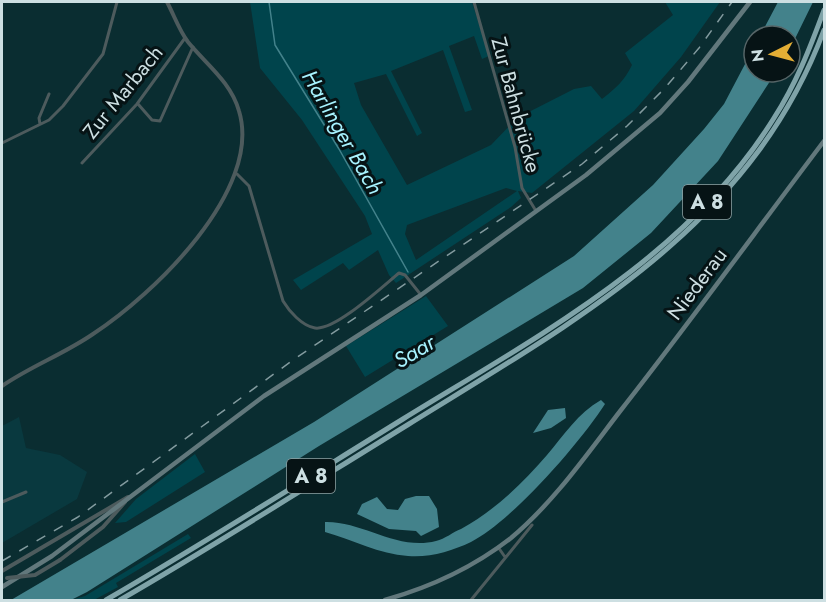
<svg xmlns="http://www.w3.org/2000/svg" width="826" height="602" viewBox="0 0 826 602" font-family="Jost,sans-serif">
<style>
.built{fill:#09393f}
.green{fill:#00444c;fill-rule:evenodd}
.water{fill:#43828b}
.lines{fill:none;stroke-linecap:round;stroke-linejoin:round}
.stream{stroke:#43828b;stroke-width:1.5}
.minor{stroke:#4d5b5d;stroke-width:3}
.tertiary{stroke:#4d5b5d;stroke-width:4}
.secondary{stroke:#62787c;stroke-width:4.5}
.motorway{stroke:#7fa3a8;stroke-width:5}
.rail{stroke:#839b9f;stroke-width:1.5;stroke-dasharray:10 10;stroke-linecap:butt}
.tertiary-bridge{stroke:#4d5b5d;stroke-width:4}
.labels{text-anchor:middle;stroke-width:6;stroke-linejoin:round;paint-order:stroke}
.shield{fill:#061315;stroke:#91a2a4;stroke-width:1.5}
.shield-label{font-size:20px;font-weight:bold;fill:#cddfe2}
.street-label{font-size:21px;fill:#cddfe2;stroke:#061315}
.water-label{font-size:22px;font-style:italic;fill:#a7f3ff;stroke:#061315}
</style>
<rect width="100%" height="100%" fill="#0a2d31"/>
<path class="built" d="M19,417L26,448L60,455L87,472L77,499L2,543V426Z"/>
<path class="green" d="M250,2H472L489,56L482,59L474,36L449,46L472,110L465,112L443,50L391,71L422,133L417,136L386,74L354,83L361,105L407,185L491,145L517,118L574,89L591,86L602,99C615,89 625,80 632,65L625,53L673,15L665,2H720L681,57L634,111L532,193L518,191L521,198L511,207L396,283L389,275L378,250L349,270L343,263L301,290L293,280L372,234L365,216L302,120L260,68ZM506,188L517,191L416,260L405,234L407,225Z
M426,296L448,326L365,377L346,346Z
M195,454L205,472L126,522L115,523L136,499Z
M188,534L191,538L116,583L118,587L94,600H71L85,596Z"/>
<path class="water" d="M778,2H813L790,49V36H760Z
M754,47V72H776L718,161L651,233L583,288L319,446L87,592L71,600H11L314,422L574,256L653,185L704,129L724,104Z
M601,400L605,404C580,443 511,522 471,542C452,551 429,558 408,556C379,554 353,540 325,532V522C363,521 397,551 436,541C445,539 453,532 461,529C494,511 523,483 547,455C564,435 578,413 601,400Z
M565,408L566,418L551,428L533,433L548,410Z
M416,496H429L437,509L439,527L421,536L416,531L389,529L357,514L362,504L377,497L387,509L398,510L405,499Z"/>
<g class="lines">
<path class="stream" d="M269,2L275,45L339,149L408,272"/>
<path class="minor" d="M474,2L515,147L522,188L536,211
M138,104L152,120L160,121L193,47
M40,124L39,118L49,94
M2,143L49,120L63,106L103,54L117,2
M82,163L137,104L185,38
M237,174L249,186L283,301C289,311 302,326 315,328C335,331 383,286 399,273L405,275L421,295
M2,502L26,492
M498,547L505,557
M471,600L532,525"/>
<path class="tertiary" d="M2,386C31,366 64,354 93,334C153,295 263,190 239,111C231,82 206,64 188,42C179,30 174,15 167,2
M60,560L103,527L125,502
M2,571L128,497"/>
<path class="secondary" d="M2,587L52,556L264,396L421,295L586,175L660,113L688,82L750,2
M385,600C431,587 474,567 511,538C554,502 587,454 621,410C690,322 756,231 824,141"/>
<path class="motorway" d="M106,600C206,542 304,480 403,419C538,336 688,257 774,118C796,84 810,48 824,10
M120,600C217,544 313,483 409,424C577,320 751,226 824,30"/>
<path class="rail" d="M2,561L78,517L293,360L582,164L627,126L665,88L699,48L732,2"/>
<path class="tertiary-bridge" d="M7,578L35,575L60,560"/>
</g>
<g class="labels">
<g class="shield">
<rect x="683" y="185" width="48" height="34" rx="4.5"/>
<rect x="287" y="459" width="48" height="34" rx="4.5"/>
</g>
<g class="shield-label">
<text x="707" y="209">A 8</text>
<text x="311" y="483">A 8</text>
</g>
<g class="street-label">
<text transform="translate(123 92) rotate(-51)" y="7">Zur Marbach</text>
<text transform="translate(516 105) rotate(75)" y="7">Zur Bahnbrücke</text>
<text transform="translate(697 284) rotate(-53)" y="7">Niederau</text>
</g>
<g class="water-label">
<text transform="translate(343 132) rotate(60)" y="8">Harlinger Bach</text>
<text transform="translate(414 351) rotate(-31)" y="8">Saar</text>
</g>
</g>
<rect width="826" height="602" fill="none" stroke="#cddfe2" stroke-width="6"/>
<g transform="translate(772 54) rotate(264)"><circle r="28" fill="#061315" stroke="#566567" stroke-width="1.5"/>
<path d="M0-4.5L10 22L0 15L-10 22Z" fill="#e3ae35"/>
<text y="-9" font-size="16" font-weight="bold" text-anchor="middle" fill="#cddfe2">N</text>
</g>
</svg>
